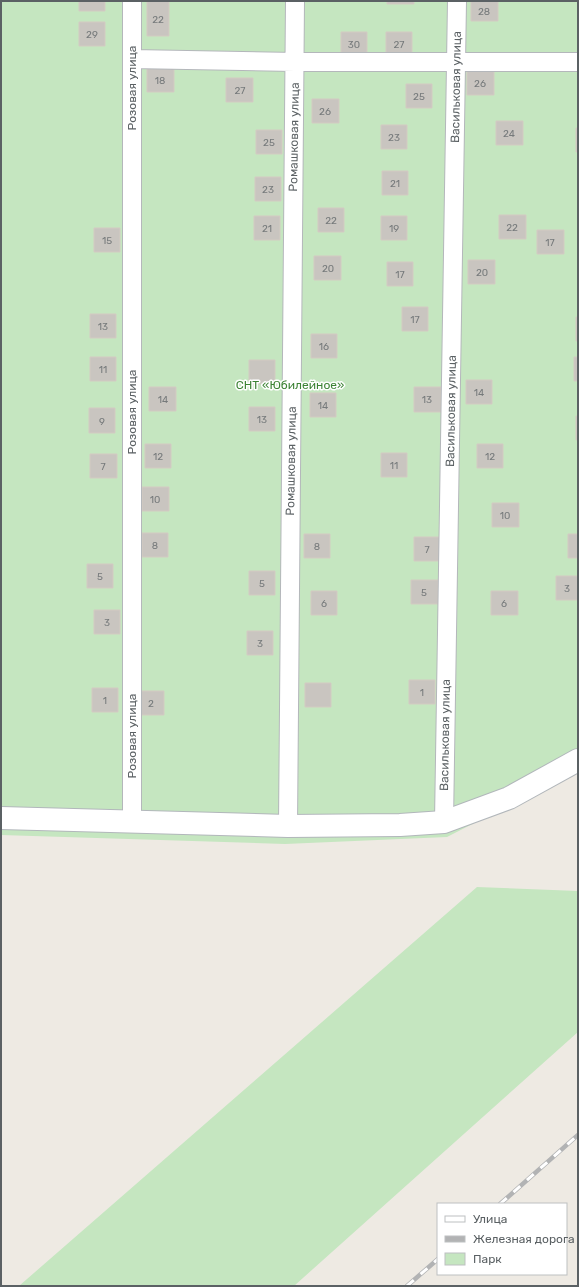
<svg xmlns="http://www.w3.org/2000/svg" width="579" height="1287" viewBox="0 0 579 1287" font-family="Rubik,sans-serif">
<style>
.green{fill:#c5e6c0}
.building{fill:#c9c5c0;stroke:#d3cbc2}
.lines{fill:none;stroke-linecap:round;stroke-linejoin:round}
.street-casing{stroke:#b4b7bb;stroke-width:20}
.secondary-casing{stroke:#b2b7bb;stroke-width:24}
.street{stroke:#fff;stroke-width:18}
.secondary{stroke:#fff;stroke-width:22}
.rail-casing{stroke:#b2b3b4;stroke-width:4.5}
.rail{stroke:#fff;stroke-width:3;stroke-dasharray:9;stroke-linecap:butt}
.labels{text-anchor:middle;stroke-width:3;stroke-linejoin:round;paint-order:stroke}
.number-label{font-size:10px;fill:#767a7b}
.street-label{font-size:12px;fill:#5b6164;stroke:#fff}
.park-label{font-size:12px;fill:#3c8334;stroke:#fff}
</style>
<rect width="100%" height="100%" fill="#eeeae3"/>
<path class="green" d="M1,1H578V770L447,837L285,844L1,835Z
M477,887L578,891V1032L294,1286H19Z"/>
<path class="building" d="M79,1H105V11H79Z
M147,1H169V36H147Z
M387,1H414V4H387Z
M471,1H498V21H471Z
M79,22H105V46H79Z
M341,32H367V56H341Z
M386,32H412V56H386Z
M147,68H174V92H147Z
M467,71H494V95H467Z
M226,78H253V102H226Z
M406,84H432V108H406Z
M312,99H339V123H312Z
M496,121H523V145H496Z
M381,125H407V149H381Z
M576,128H578V152H576Z
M256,130H282V154H256Z
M382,171H408V195H382Z
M255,177H281V201H255Z
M318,208H344V232H318Z
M499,215H526V239H499Z
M254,216H280V240H254Z
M381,216H407V240H381Z
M94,228H120V252H94Z
M537,230H564V254H537Z
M314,256H341V280H314Z
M468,260H495V284H468Z
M387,262H413V286H387Z
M402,307H428V331H402Z
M90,314H116V338H90Z
M576,317H578V341H576Z
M311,334H337V358H311Z
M90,357H116V381H90Z
M574,357H578V381H574Z
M249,360H275V384H249Z
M466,380H492V404H466Z
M149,387H176V411H149Z
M414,387H441V412H414Z
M310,393H336V417H310Z
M249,407H275V431H249Z
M89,408H115V433H89Z
M576,416H578V440H576Z
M145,444H171V468H145Z
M477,444H503V468H477Z
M381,453H407V477H381Z
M90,454H117V478H90Z
M142,487H169V511H142Z
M492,503H519V527H492Z
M142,533H168V557H142Z
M304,534H330V558H304Z
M568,534H578V558H568Z
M414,537H440V561H414Z
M87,564H113V588H87Z
M249,571H275V595H249Z
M556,576H578V600H556Z
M411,580H438V604H411Z
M311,591H337V615H311Z
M491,591H518V615H491Z
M94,610H120V634H94Z
M247,631H273V655H247Z
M409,680H435V704H409Z
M305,683H331V707H305Z
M92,688H118V712H92Z
M137,691H164V715H137Z"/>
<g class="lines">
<defs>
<path id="street" d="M132,59L295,62H578
M132,822V1
M444,822L457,1
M288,826L295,1"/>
<path id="secondary" d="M1,818L288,826L400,825L444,822L509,798L578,760"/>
</defs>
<use href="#street" class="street-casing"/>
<use href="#secondary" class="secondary-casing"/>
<use href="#street" class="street"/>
<use href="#secondary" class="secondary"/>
<defs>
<path id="rail" d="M500,1204L578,1135
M407,1286L438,1259"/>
</defs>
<use href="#rail" class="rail-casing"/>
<use href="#rail" class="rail"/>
</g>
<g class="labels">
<g class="number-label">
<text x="484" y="15">28</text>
<text x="158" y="23">22</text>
<text x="92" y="38">29</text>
<text x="354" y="48">30</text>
<text x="399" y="48">27</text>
<text x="160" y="84">18</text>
<text x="480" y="87">26</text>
<text x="240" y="94">27</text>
<text x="419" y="100">25</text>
<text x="325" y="115">26</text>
<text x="509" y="137">24</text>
<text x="394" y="141">23</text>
<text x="269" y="146">25</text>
<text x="395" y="187">21</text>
<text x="268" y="193">23</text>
<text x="331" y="224">22</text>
<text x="512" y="231">22</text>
<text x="267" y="232">21</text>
<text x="394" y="232">19</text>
<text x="107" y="244">15</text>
<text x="550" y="246">17</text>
<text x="328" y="272">20</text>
<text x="482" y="276">20</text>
<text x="400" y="278">17</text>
<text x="415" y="323">17</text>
<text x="103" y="330">13</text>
<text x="324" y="350">16</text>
<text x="103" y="373">11</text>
<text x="479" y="396">14</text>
<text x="163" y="403">14</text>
<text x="427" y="403">13</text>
<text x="323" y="409">14</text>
<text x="262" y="423">13</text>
<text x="102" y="425">9</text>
<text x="158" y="460">12</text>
<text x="490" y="460">12</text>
<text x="394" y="469">11</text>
<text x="103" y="470">7</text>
<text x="155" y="503">10</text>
<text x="505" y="519">10</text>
<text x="155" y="549">8</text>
<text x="317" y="550">8</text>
<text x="427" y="553">7</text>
<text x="100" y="580">5</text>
<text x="262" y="587">5</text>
<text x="567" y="592">3</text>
<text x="424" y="596">5</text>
<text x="324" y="607">6</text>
<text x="504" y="607">6</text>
<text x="107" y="626">3</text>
<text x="260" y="647">3</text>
<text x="422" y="696">1</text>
<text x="105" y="704">1</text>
<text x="151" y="707">2</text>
</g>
<g class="street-label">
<text transform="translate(456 87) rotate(-89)" y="4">Васильковая улица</text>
<text transform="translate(132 88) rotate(-90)" y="4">Розовая улица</text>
<text transform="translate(294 137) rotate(-89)" y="4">Ромашковая улица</text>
<text transform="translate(451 411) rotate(-89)" y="4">Васильковая улица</text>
<text transform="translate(132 412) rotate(-90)" y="4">Розовая улица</text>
<text transform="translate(291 461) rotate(-89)" y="4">Ромашковая улица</text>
<text transform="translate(445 735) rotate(-89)" y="4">Васильковая улица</text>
<text transform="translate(132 736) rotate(-90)" y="4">Розовая улица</text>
</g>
<g class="park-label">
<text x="290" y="389">СНТ «Юбилейное»</text>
</g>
</g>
<rect width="579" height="1287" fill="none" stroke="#5b6164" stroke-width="4"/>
<rect x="437" y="1203" width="130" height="72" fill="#ffffff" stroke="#bdc0c1"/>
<rect x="445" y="1216" width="20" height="6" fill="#ffffff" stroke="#bdc0c1"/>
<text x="473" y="1223" font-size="12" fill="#5b6164">Улица</text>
<rect x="445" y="1236" width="20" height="6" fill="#b2b3b4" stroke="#bdc0c1"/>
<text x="473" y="1243" font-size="12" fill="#5b6164">Железная дорога</text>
<rect x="445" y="1253" width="20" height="12" fill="#c5e6c0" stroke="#bdc0c1"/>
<text x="473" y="1263" font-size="12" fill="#5b6164">Парк</text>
</svg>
